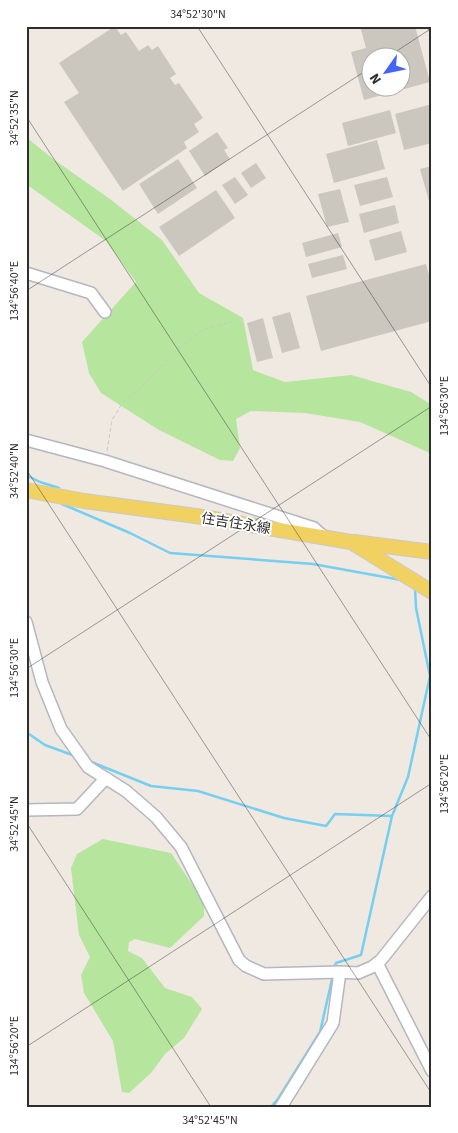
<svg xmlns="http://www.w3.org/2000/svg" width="458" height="1133" viewBox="0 0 458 1133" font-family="'Source Sans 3','Noto Sans JP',sans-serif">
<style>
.green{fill:#b6e59e}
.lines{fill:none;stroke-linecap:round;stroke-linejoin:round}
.stream{stroke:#75cff0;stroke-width:2.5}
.building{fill:#cbc7bf;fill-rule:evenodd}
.minor-casing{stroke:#b4b7c1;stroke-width:14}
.major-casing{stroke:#c9c9c9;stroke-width:16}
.path{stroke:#c9c9c9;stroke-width:1;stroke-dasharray:4 2.5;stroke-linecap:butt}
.minor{stroke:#fff;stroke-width:11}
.major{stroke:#f2d163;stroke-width:14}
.ticks{fill:none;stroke:#2e2e2e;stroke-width:1;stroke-opacity:0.45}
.labels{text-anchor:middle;stroke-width:4;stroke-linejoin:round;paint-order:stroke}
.street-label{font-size:14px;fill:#2e2e2e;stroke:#fff}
.neatline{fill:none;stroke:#2e2e2e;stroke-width:2}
.ticks-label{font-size:12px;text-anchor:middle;fill:#2e2e2e}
</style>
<rect width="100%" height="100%" fill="#efe9e1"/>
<path class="green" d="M26,137L53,159L110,199L162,240L199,293L243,318L253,370L285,382L351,375L411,392L432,405V454L360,422L305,413L251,411L236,419L240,448L233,461L220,460L159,430L101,393L89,373L82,342L136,282L106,241L26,184Z
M103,839L171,853L204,902V916L170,948L135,939L129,942L128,951L142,958L165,988L192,997L202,1009L184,1038L165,1054L151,1073L129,1093L122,1092L113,1041L84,993L81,975L90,957L79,935L71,868L77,854Z"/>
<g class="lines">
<path class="stream" d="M26,475L40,482L59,488
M62,504L130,533L170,553L313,564L401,580
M26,732L45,745L75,756
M89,761L151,786L198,791L284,818L326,826L335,814L392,816
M334,969L336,963L361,955L392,816L408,777L430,676L416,608L415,587
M271,1107L278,1099L320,1032L333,975"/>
</g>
<path class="building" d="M115,26L121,35L126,32L139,51L148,45L152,50L158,46L176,74L170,78L175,85L179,83L203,118L194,124L199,132L184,142L187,148L123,191L64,102L79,93L59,63Z
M360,26H415L430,82L364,100L351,52L366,48ZM370,58H400V88H370Z
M432,104V143L404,150L395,114Z
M390,110L396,133L348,146L342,123Z
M217,132L228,148L224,150L230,159L205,176L189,151Z
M377,140L385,169L334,183L326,154Z
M178,159L197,188L158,214L139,184Z
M256,163L266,178L251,188L241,173Z
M432,166V204L430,205L420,169Z
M235,177L248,195L235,204L222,185Z
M387,177L393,197L360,206L354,185Z
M340,189L349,222L327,227L318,194Z
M216,190L235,218L179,256L159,227Z
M395,205L399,223L364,233L359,214Z
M401,231L407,252L375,261L369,240Z
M338,233L342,247L306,257L302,243Z
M343,255L347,269L312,278L308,264Z
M426,264L432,286V321L321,351L306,296Z
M290,312L300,348L282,353L272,317Z
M263,318L273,358L257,362L247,323Z"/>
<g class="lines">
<defs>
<path id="minor" d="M26,273L91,293L105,312
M26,440L105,461L314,528L323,536
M26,622L42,682L61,729L88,767L126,791L156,817L181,847L239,960L246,966L264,974L340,972L358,973L372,967L381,960L432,896
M26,810L77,809L106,778
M377,963L432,1071
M281,1107L333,1023L340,972"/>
<path id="major" d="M26,490L84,501L196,516L351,542L432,592
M354,542L432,552"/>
</defs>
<use href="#minor" class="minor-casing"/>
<use href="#major" class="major-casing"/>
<path class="path" d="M107,451L112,420L123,402L140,389L177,349L190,339L205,329L236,321"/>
<use href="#minor" class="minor"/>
<use href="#major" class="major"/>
</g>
<path class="ticks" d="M197,26L432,388M426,26L432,35M386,58L432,28M26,116L432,741M26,291L370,68M26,469L432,1094M26,669L432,406M26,822L211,1107M26,1047L432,783"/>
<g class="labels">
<g class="street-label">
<text transform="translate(236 523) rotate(9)" y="5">住吉住永線</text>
</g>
</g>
<rect width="458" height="1133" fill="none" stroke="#ffffff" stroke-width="55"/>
<g transform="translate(386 72) rotate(237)"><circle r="24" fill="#ffffff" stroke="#ababab"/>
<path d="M0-4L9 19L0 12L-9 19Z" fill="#4264fb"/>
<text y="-8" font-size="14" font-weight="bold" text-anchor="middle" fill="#2e2e2e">N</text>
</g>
<rect x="28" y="28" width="402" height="1078" class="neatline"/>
<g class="ticks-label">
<text x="198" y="18">34°52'30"N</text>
<text transform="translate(14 118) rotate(-90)" y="4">34°52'35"N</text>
<text transform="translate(14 291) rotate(-90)" y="4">134°56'40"E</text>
<text transform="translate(444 406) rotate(-90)" y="4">134°56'30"E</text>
<text transform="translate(14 471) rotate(-90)" y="4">34°52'40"N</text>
<text transform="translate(14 668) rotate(-90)" y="4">134°56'30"E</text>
<text transform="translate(444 784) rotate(-90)" y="4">134°56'20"E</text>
<text transform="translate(14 824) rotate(-90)" y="4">34°52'45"N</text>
<text transform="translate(14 1046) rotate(-90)" y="4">134°56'20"E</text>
<text x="210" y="1124">34°52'45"N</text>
</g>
</svg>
